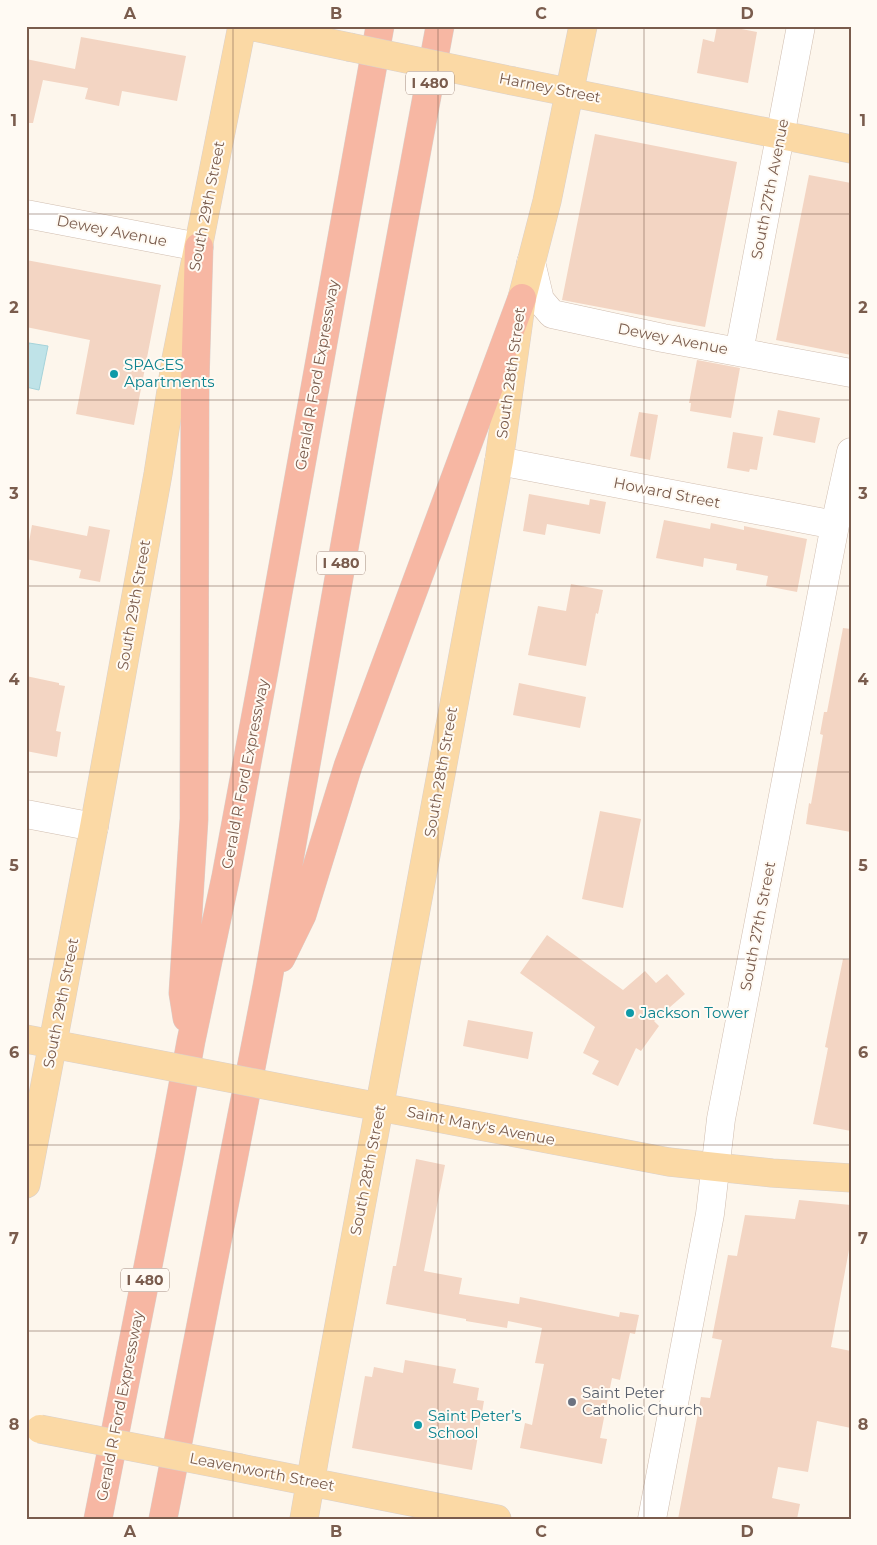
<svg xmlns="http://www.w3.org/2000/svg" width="877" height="1545" viewBox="0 0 877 1545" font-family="Montserrat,sans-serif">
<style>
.water{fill:#bfe3e8;stroke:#a5d3da}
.building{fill:#f3d5c3}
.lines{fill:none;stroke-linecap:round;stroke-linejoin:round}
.minor-casing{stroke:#d1beb0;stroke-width:29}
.major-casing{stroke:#dad1cd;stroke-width:29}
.highway-casing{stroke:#dad1cd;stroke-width:29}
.minor{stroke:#fff;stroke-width:28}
.major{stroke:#fbd9a5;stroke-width:28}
.highway{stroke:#f7b7a3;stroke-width:28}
.major-bridge-casing{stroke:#dad1cd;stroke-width:29;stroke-linecap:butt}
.major-bridge{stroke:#fbd9a5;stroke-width:28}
.grid{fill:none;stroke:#7a5c4d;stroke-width:1;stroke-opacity:0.55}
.culture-dot{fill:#0f9aa8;stroke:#fffaf3;stroke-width:2}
.worship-dot{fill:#6b7280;stroke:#fffaf3;stroke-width:2}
.labels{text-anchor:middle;stroke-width:4;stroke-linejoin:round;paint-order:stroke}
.shield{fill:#fffaf3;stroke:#a28b7f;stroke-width:1}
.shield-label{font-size:14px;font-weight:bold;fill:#7a5c4d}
.street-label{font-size:15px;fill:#7a5c4d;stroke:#fffaf3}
.culture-label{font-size:15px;fill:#0d838f;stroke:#fffaf3;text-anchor:start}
.worship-label{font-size:15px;fill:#5b616d;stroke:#fffaf3;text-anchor:start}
.neatline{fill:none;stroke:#7a5c4d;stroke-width:2}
.grid-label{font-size:16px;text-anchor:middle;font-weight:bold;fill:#7a5c4d}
</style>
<rect width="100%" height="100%" fill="#fdf6ec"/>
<path class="water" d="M29,343L48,346L39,390L26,387V358Z"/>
<path class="building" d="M717,26H726L757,32L748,83L697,73L703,39L714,42Z
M81,37L186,56L177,101L122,91L119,106L85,99L88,88L43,80L33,123H26V59L75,69Z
M595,134L737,162L705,327L562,300Z
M809,175L851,183V355L776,340Z
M26,260L161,285L134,425L76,414L90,340L26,327Z
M697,360L740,368L731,418L690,411L691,403H689Z
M778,410L820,418L815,443L773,435Z
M639,412L658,415L650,460L630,456Z
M733,432L763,437L757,470L750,469L749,472L727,468Z
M529,494L589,505L590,499L606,502L600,534L547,524L545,535L523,531Z
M664,520L710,529L711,523L744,530V526L807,539L797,592L766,586L768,576L736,570L737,564L704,558L703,567L656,558Z
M32,525L87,536L89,526L110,530L100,582L79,578L81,570L26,559Z
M571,584L603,590L598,614L596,613L586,666L528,655L538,606L566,611Z
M843,628L851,629V832L806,824L809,803L811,804L823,735L820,734L824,712H827Z
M26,676L59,683V685L65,686L56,731L61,732L57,757L26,751Z
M519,683L586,697L580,728L513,715Z
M600,811L641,819L623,908L582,899Z
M547,935L623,990L645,971L656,983L667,974L685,994L654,1021L659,1026L641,1051L636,1048L618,1086L592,1074L599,1061L583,1053L595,1027L520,973Z
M843,959L851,960V1131L813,1124L828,1048L825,1047Z
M468,1020L533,1032L528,1059L463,1046Z
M416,1159L445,1165L424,1271L462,1278L459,1294L519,1304L520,1297L619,1317L620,1312L639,1315L635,1334L630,1333L620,1380L612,1378L600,1438L607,1439L602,1464L520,1448L525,1423L532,1425L544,1364L535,1363L542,1328L508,1321L507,1328L466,1321V1319L386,1304L393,1266H396Z
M799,1200L851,1205V1239L831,1347L851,1351V1428L817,1421L808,1472L778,1467L772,1498L800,1504L797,1519H678L701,1397L710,1398L722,1340L712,1338L728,1255L737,1256L745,1215L795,1219Z
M405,1360L456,1369L453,1383L479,1388L477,1400L484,1401L472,1470L352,1448L365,1376L372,1377L374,1367L403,1373Z"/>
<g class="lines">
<defs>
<path id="minor" d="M26,214L199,247
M531,262L540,300L552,314L663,338L851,373
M739,352L801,26
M499,461L835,525
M26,814L94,827
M652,1519L710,1214L721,1119L835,525L851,452"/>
<path id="major" d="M249,26L349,47
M513,81L851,149
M26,1039L115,1056
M327,1097L669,1162L772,1173L851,1178
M26,1184L94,827L158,474L176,359L242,26
M240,1468L497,1519
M304,1519L317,1444L499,461L522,298L547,201L583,26"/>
<path id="highway" d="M281,958L302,915L348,766L522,298
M187,1018L183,993L194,819L195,384L199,247
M98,1519L169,1160L191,1041L226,876L266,660L380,26
M163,1519L267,986L368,413L440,26"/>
</defs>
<use href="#minor" class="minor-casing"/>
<use href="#major" class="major-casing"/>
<use href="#highway" class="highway-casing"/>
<use href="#minor" class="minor"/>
<use href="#major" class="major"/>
<use href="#highway" class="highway"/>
<defs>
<path id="major-bridge" d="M349,47L513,81
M115,1056L327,1097
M40,1429L240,1468"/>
</defs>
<use href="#major-bridge" class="major-bridge-casing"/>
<use href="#major-bridge" class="major-bridge"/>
</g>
<path class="grid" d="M233,26V1519M438,26V1519M644,26V1519M26,214H851M26,400H851M26,586H851M26,772H851M26,959H851M26,1145H851M26,1331H851"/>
<g class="culture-dot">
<circle cx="114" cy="374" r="5"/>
<circle cx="630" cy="1013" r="5"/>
<circle cx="418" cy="1425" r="5"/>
</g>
<circle class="worship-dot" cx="572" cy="1402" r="5"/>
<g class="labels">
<g class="shield">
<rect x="406" y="71.5" width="48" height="23" rx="4"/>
<rect x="317" y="551.5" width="48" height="23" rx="4"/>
<rect x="121" y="1268.5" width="48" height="23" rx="4"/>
</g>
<g class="shield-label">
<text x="430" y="88">I 480</text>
<text x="341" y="568">I 480</text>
<text x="145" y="1285">I 480</text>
</g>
<g class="street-label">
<text transform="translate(550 88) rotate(11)" y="5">Harney Street</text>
<text transform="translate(770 189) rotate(-79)" y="5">South 27th Avenue</text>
<text transform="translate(207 206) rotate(-79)" y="5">South 29th Street</text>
<text transform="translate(112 231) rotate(11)" y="5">Dewey Avenue</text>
<text transform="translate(673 339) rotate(11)" y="5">Dewey Avenue</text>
<text transform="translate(511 373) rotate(-82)" y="5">South 28th Street</text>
<text transform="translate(317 375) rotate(-80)" y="5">Gerald R Ford Expressway</text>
<text transform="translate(667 493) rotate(11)" y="5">Howard Street</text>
<text transform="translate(134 605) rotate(-80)" y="5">South 29th Street</text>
<text transform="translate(441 772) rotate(-80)" y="5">South 28th Street</text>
<text transform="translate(245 774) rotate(-79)" y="5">Gerald R Ford Expressway</text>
<text transform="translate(758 926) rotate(-79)" y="5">South 27th Street</text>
<text transform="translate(61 1003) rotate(-79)" y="5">South 29th Street</text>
<text transform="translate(481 1126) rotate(11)" y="5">Saint Mary's Avenue</text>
<text transform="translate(368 1170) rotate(-79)" y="5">South 28th Street</text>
<text transform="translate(120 1406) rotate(-79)" y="5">Gerald R Ford Expressway</text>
<text transform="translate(262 1472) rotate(11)" y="5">Leavenworth Street</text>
</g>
<g class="culture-label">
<text x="124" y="370">SPACES<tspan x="124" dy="17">Apartments</tspan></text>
<text x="640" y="1018">Jackson Tower</text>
<text x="428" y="1421">Saint Peter’s<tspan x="428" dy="17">School</tspan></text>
</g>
<g class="worship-label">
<text x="582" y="1398">Saint Peter<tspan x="582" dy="17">Catholic Church</tspan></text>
</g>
</g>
<rect width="877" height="1545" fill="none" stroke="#fffaf3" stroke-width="55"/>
<rect x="28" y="28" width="822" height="1490" class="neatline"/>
<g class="grid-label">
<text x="130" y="19">A</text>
<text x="336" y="19">B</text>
<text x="541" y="19">C</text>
<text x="747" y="19">D</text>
<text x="14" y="126">1</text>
<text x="863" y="126">1</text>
<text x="14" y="313">2</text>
<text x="863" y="313">2</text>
<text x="14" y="499">3</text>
<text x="863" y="499">3</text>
<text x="14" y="685">4</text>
<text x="863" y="685">4</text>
<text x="14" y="871">5</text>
<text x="863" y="871">5</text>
<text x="14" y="1058">6</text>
<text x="863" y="1058">6</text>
<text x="14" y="1244">7</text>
<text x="863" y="1244">7</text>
<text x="14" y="1430">8</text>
<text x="863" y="1430">8</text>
<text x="130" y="1537">A</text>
<text x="336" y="1537">B</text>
<text x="541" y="1537">C</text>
<text x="747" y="1537">D</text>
</g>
</svg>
